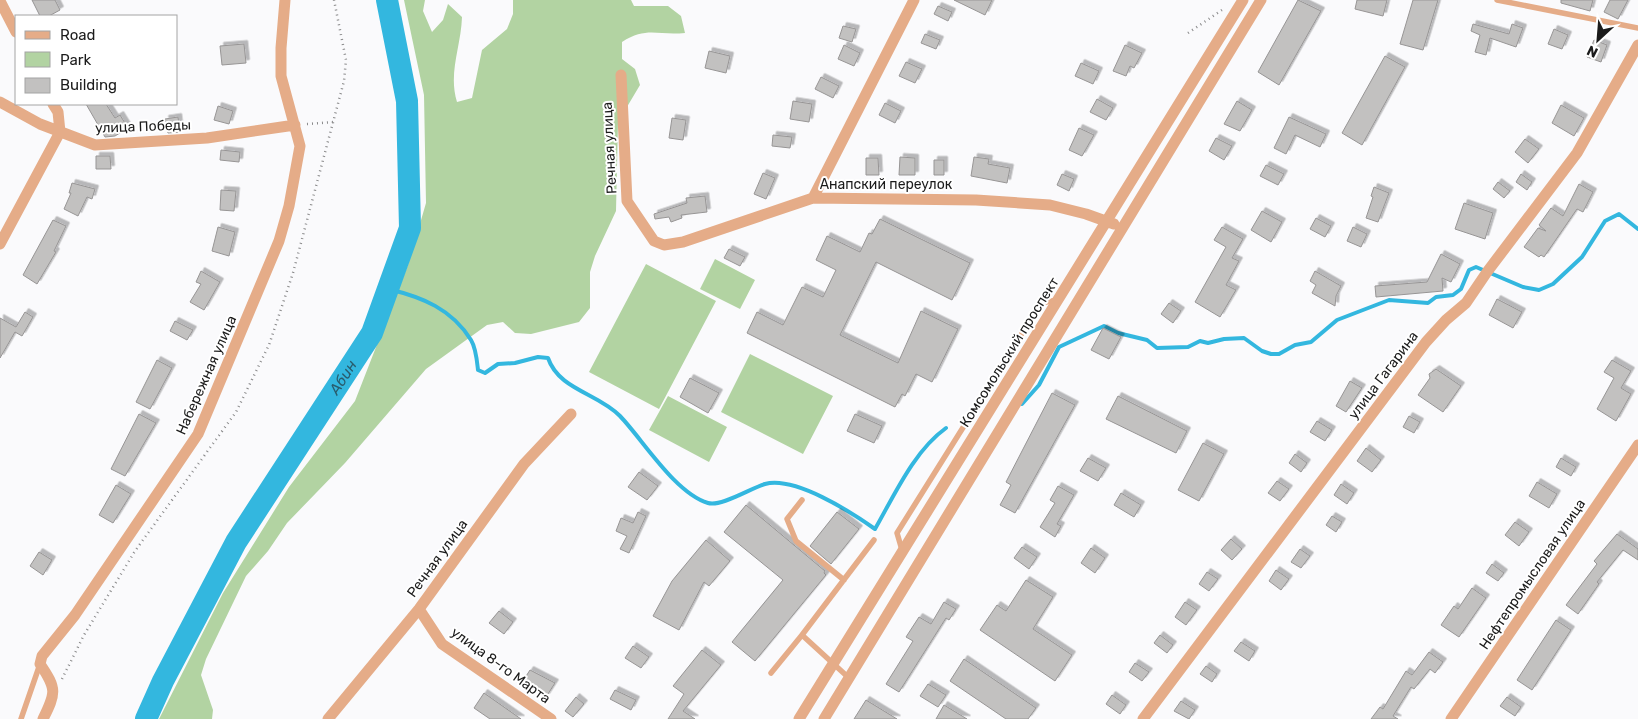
<svg xmlns="http://www.w3.org/2000/svg" width="1638" height="719" viewBox="0 0 1638 719" font-family="Rubik,sans-serif">
<style>
.green{fill:#b2d3a2}
.lines{fill:none;stroke-linecap:round;stroke-linejoin:round}
.stream{stroke:#33b7df;stroke-width:4}
.river{stroke:#33b7df;stroke-width:22}
.building{fill:#c2c1c0;stroke:#979595;filter:url(#shadow)}
.path{stroke:#8a8a8b;stroke-width:2.5;stroke-dasharray:1 4;stroke-linecap:butt}
.lane{stroke:#e5ac88;stroke-width:5.5}
.street{stroke:#e5ac88;stroke-width:11}
.labels{text-anchor:middle;stroke-width:4;stroke-linejoin:round;paint-order:stroke}
.street-label{font-size:14px;fill:#1b1b1b;stroke:#fff}
.water-label{font-size:15px;font-style:italic;fill:#295c6d;stroke:#fff}
</style>
<defs>
<filter id="shadow"><feDropShadow dx="3.5" dy="-3.5" stdDeviation="0" flood-color="#0004"/></filter>
</defs>
<rect width="100%" height="100%" fill="#fafafc"/>
<path class="green" d="M404,0H425L423,11L432,32L443,20L448,4L462,17C461,47 448,73 457,102L472,98L482,50L507,29L513,14V0H631L634,6H668L681,16L685,33C658,36 647,26 622,42V59L635,69L640,85L618,122L616,211L595,256L590,272V308L579,322L531,334L515,333L503,322L487,325L426,369L345,463L287,523L268,551L246,576L206,659L201,675L213,710L212,719H159L223,593L289,487L355,401L408,265L426,203L424,95Z
M715,259L755,280L740,309L700,289Z
M646,264L716,301L659,409L589,372Z
M750,354L833,396L803,454L721,412Z
M668,396L727,427L709,462L649,430Z"/>
<g class="lines">
<path class="stream" d="M388,289C422,297 452,309 471,340C476,348 477,361 478,370L485,373L498,364L515,363L538,357L548,358C559,390 598,393 620,416C643,440 675,493 708,503C721,507 751,488 765,484C795,476 851,512 875,529C895,494 914,451 946,428
M1022,404L1039,385L1059,347L1104,326L1118,333L1147,340L1157,348L1188,347L1200,341L1208,343L1224,339L1244,338L1262,351L1271,354H1279L1295,345L1311,342L1337,320L1389,300L1428,303L1436,297L1453,295L1461,289L1469,270L1476,267L1523,287L1539,290L1553,284L1582,257L1605,221L1619,214L1638,229"/>
<path class="river" id="s1" d="M146,719L163,681L236,542L372,333L410,228L407,101L387,0"/>
</g>
<path class="building" d="M32,0H55L60,10L49,16H40Z
M954,0H992L985,15Z
M1298,0L1321,11L1279,85L1258,72Z
M1357,0H1387L1383,16L1355,9Z
M1413,0H1438L1423,50L1400,44Z
M1561,0H1593L1590,11L1561,3Z
M1610,0H1628L1618,19L1604,12Z
M938,6L952,12L948,21L934,14Z
M1473,24L1509,34L1512,24L1523,28L1516,47L1490,38L1486,55L1475,52L1480,35L1471,31Z
M843,26L856,29L852,42L839,38Z
M1554,29L1568,35L1562,49L1548,44Z
M925,34L940,40L936,49L921,43Z
M1594,40L1607,45L1601,62L1587,57Z
M244,44L246,63L222,65L220,46Z
M844,45L860,53L854,66L838,59Z
M1125,45L1142,53L1134,68L1130,66L1126,76L1113,71Z
M709,51L730,56L726,73L705,68Z
M1385,56L1405,67L1362,145L1342,133Z
M906,62L922,69L915,83L899,76Z
M1081,63L1099,71L1093,84L1075,76Z
M821,77L839,86L833,98L815,89Z
M1097,99L1113,108L1106,120L1090,112Z
M793,101L812,104L809,122L790,119Z
M1237,101L1252,110L1240,131L1224,124Z
M885,103L901,111L895,123L879,115Z
M86,104H106L115,118L120,115L128,128L115,136L105,137Z
M1561,105L1584,118L1574,136L1552,123Z
M218,106L233,111L229,124L214,120Z
M178,117L180,132L168,133L165,119Z
M1289,117L1326,134L1320,147L1295,135L1286,154L1274,148Z
M672,118L686,120L683,140L669,138Z
M1079,128L1094,135L1082,156L1069,150Z
M773,135L792,137L790,148L772,146Z
M1216,138L1232,146L1224,160L1209,151Z
M1525,139L1539,149L1528,163L1515,152Z
M221,150L240,152L239,162L220,160Z
M96,156H110L111,169H96Z
M900,157L915,158V175H899Z
M974,157L989,159L988,164L1010,168L1007,183L971,176Z
M866,158H878L879,175H866Z
M934,160H944V175H934Z
M1266,165L1284,174L1278,185L1260,176Z
M763,173L775,178L766,199L754,194Z
M1062,174L1074,179L1069,191L1057,185Z
M1521,174L1532,182L1527,190L1516,182Z
M1498,182L1510,191L1504,198L1493,189Z
M72,183L95,189L92,199L87,197L78,216L64,209L71,193H69Z
M1579,184L1593,192L1583,212L1577,209L1544,257L1541,255L1539,257L1524,247L1538,228L1546,231L1539,225L1551,208L1563,216Z
M1374,187L1389,193L1378,222L1366,218L1373,197L1371,196Z
M221,190L236,191L234,211L220,210Z
M705,196L707,212L681,215L682,218L671,222L669,217L655,219L654,214L687,203L686,198Z
M1464,203L1493,213L1485,239L1455,229Z
M1262,211L1282,222L1271,242L1251,230Z
M1316,218L1331,226L1325,237L1310,229Z
M880,219L970,263L952,300L876,262L840,335L898,363L921,311L958,329L932,382L916,374L905,396L902,394L895,407L747,333L757,312L783,325L802,287L823,297L836,270L816,260L827,236L860,252L869,233L872,234Z
M53,220L66,226L54,251L56,252L37,284L23,275Z
M218,227L235,232L229,256L212,251Z
M1222,227L1243,239L1232,258L1239,261L1226,285L1236,290L1220,317L1195,302L1226,247L1214,240Z
M1353,227L1367,234L1361,247L1347,241Z
M729,249L745,257L740,266L724,258Z
M1441,254L1460,264L1451,282L1442,278L1443,291L1376,297L1375,286L1427,282Z
M201,271L220,282L204,310L190,302L201,284L196,282Z
M1315,271L1341,286L1336,296L1335,306L1312,293L1316,285L1310,281Z
M1497,299L1522,312L1513,328L1489,315Z
M1169,303L1181,311L1173,323L1161,314Z
M25,312L33,317L22,336L15,332L0,358V318L16,327Z
M175,321L193,330L187,340L170,331Z
M1103,328L1121,337L1109,359L1091,350Z
M157,360L172,368L150,409L136,402Z
M1612,360L1631,371L1621,388L1631,394L1616,421L1597,409L1614,378L1604,372Z
M1436,369L1461,386L1443,412L1418,395L1430,378L1429,374Z
M690,378L719,393L708,413L680,397Z
M1350,381L1362,388L1346,412L1336,406Z
M1052,393L1075,405L1015,513L1000,505L1011,485L1006,482Z
M1118,396L1187,431L1176,453L1106,419Z
M139,414L156,423L125,476L111,469Z
M855,414L882,426L874,443L847,431Z
M1409,416L1420,422L1414,433L1403,427Z
M1317,421L1332,430L1325,441L1310,432Z
M1203,443L1224,454L1199,501L1178,490Z
M1366,448L1381,460L1372,472L1357,461Z
M1295,454L1307,463L1301,472L1289,463Z
M1088,458L1106,468L1098,481L1080,471Z
M1561,458L1576,467L1571,476L1556,467Z
M639,472L658,486L647,500L628,487Z
M1277,481L1289,489L1280,501L1268,493Z
M1537,482L1557,494L1549,508L1529,496Z
M1341,484L1354,493L1347,504L1334,495Z
M116,485L131,494L113,523L99,515Z
M1058,486L1074,495L1057,524L1061,526L1055,537L1040,527L1055,503L1050,500Z
M1121,493L1141,505L1134,517L1114,505Z
M746,505L825,571L824,573L826,575L755,661L732,642L783,580L724,532Z
M638,512L646,516L629,553L620,549L627,536L616,531L621,518L633,523Z
M837,512L859,529L831,564L810,546Z
M1332,516L1342,522L1336,532L1326,525Z
M1515,522L1529,532L1519,546L1505,535Z
M1617,534L1638,549V560L1623,550L1597,582L1599,584L1578,614L1566,605L1597,564L1594,561Z
M1231,539L1242,549L1232,560L1221,550Z
M706,540L730,561L709,586L704,582L679,630L653,616L672,581Z
M1022,547L1037,557L1029,569L1014,558Z
M1091,548L1105,558L1095,573L1081,563Z
M1300,549L1310,556L1301,568L1291,562Z
M39,552L52,560L43,575L30,566Z
M1492,564L1504,573L1498,581L1486,573Z
M1276,570L1289,579L1281,590L1269,581Z
M1207,572L1218,579L1209,591L1199,584Z
M1026,580L1053,597L1033,629L1072,655L1055,681L980,630L997,605L1006,611Z
M1472,588L1486,598L1459,637L1441,625L1454,606L1458,609Z
M944,602L956,609L949,620L946,618L899,692L886,684L913,641L906,637L919,617L931,624Z
M1185,602L1197,610L1186,625L1175,617Z
M499,611L513,622L504,634L489,623Z
M1556,620L1571,630L1532,690L1517,680Z
M1160,635L1173,645L1167,653L1154,643Z
M1241,642L1255,651L1249,661L1234,651Z
M633,646L649,657L641,668L625,658Z
M702,650L721,665L683,711L695,719H668L684,694L673,686Z
M1429,652L1443,662L1435,673L1430,669L1414,689L1411,687L1393,716L1398,719H1371L1380,707L1383,709L1406,671L1412,675Z
M964,659L1036,708L1028,719H1006L950,681Z
M1135,663L1149,672L1142,681L1129,672Z
M1206,666L1217,674L1212,682L1200,674Z
M530,670L555,683L546,697L523,681Z
M928,684L946,695L938,707L920,696Z
M615,690L636,700L631,710L610,699Z
M484,693L521,719H490L474,708Z
M1112,695L1126,705L1120,714L1106,704Z
M576,697L584,704L573,717L565,711Z
M1507,697L1521,707L1515,716L1500,706Z
M866,700L897,719H854Z
M1181,701L1195,710L1189,719L1174,711Z
M944,705L967,719H936Z"/>
<g class="lines">
<path class="path" d="M1188,33L1222,10
M307,124L334,122
M62,679L84,635L135,551L236,412L269,345L293,273L344,81L346,60L334,0"/>
<path class="lane" d="M1497,0L1638,28
M802,500L787,519L796,541L844,580
M902,550L897,533L1041,303L1057,300
M802,635L874,540
M771,673L802,635L849,678
M21,719L40,664"/>
<path class="street" d="M0,1L16,32
M621,75L627,201L654,241L664,245L683,242L813,198L976,200L1050,205L1086,214L1114,224
M0,102L40,124L95,145L207,138L295,125
M813,198L914,0
M0,244L60,132L58,112L53,104
M419,609L442,644L551,719
M43,719C56,693 57,689 40,664L42,656L75,615L198,434L279,241L289,206L300,146L281,76V48L285,0
M328,719L419,609L524,464L571,414
M799,719L1243,0
M824,719L1261,0
M1143,719L1426,342L1446,320L1466,303L1487,272L1577,153L1638,45
M1451,719L1638,445"/>
</g>
<g class="labels">
<g class="street-label">
<text transform="translate(143 126) rotate(-2)" y="5">улица Победы</text>
<text transform="translate(609 148) rotate(-93)" y="5">Речная улица</text>
<text x="886" y="189">Анапский переулок</text>
<text transform="translate(1009 352) rotate(-58)" y="5">Комсомольский проспект</text>
<text transform="translate(206 375) rotate(-66)" y="5">Набережная улица</text>
<text transform="translate(1383 375) rotate(-53)" y="5">улица Гагарина</text>
<text transform="translate(437 558) rotate(-54)" y="5">Речная улица</text>
<text transform="translate(1532 574) rotate(-56)" y="5">Нефтепромысловая улица</text>
<text transform="translate(501 665) rotate(36)" y="5">улица 8-го Марта</text>
</g>
<g class="water-label">
<text dy="5" stroke="none"><textPath href="#s1" startOffset="395">Абин</textPath></text>
</g>
</g>
<rect x="15" y="15" width="162" height="90" fill="#ffffff" stroke="#a4a4a4"/>
<rect x="25" y="31" width="25" height="8" fill="#e5ac88" stroke="#a4a4a4"/>
<text x="60" y="40" font-size="15" fill="#1b1b1b">Road</text>
<rect x="25" y="52" width="25" height="15" fill="#b2d3a2" stroke="#a4a4a4"/>
<text x="60" y="65" font-size="15" fill="#1b1b1b">Park</text>
<rect x="25" y="78" width="25" height="15" fill="#c2c1c0" stroke="#a4a4a4"/>
<text x="60" y="90" font-size="15" fill="#1b1b1b">Building</text>
<g transform="translate(1598 40) rotate(206)" stroke="#ffffff" stroke-width="4" paint-order="stroke">
<path d="M0-4L9 19L0 12L-9 19Z" fill="#1b1b1b"/>
<text y="-8" font-size="14" font-weight="bold" text-anchor="middle" fill="#1b1b1b">N</text>
</g>
</svg>
